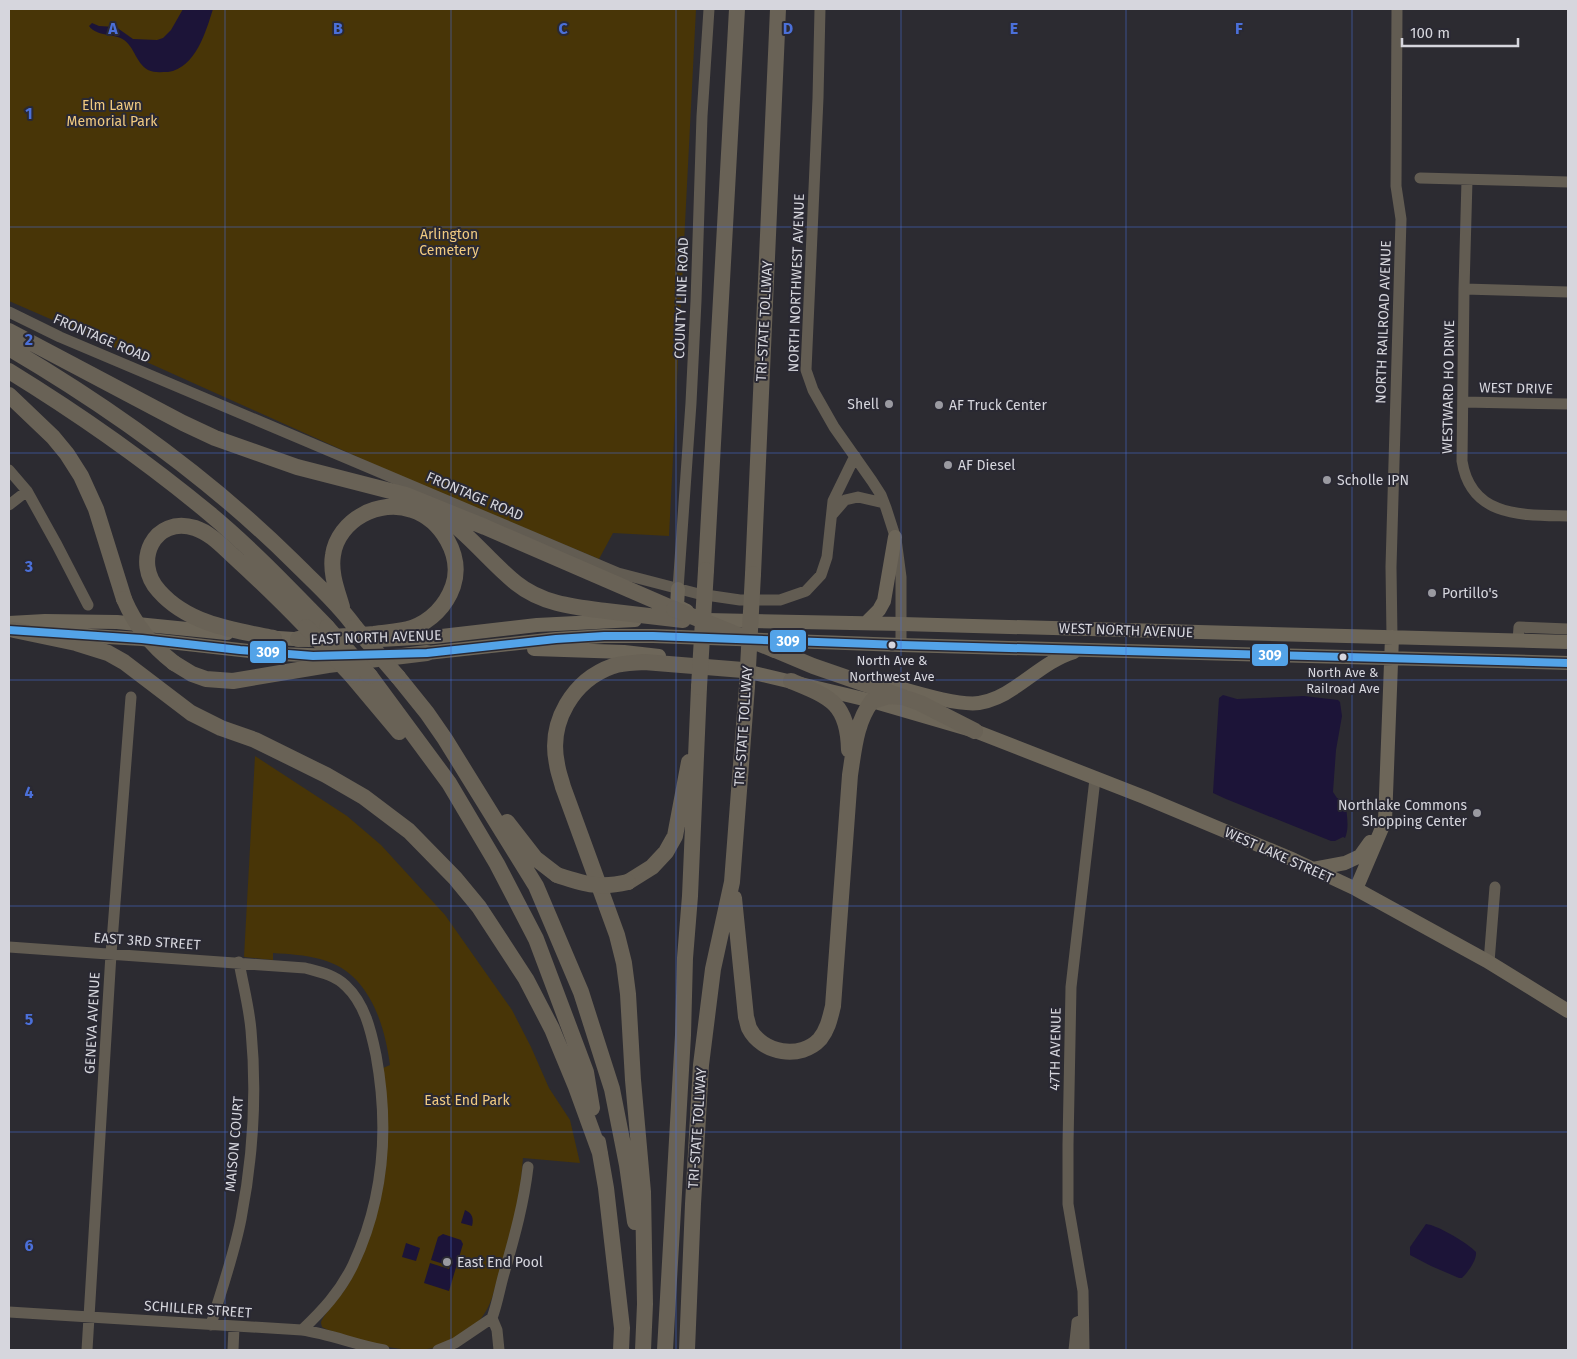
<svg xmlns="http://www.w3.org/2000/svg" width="1577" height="1359" viewBox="0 0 1577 1359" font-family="'Fira Sans',sans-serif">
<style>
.green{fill:#483507}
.water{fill:#1c1438}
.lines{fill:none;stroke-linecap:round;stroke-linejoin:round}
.minor{stroke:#625c52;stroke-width:11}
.major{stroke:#6d6659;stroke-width:14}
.highway{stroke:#696256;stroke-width:16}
.highway-bridge{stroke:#696256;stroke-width:16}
.bus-1-casing{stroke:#2a2933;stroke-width:11}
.bus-1{stroke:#53a3e8;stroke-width:8}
.grid{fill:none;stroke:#4b70d9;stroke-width:1;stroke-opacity:0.55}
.poi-dot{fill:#9a9aa1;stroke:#2a2933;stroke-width:2}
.bus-dot{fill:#d6d6dd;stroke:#2a2933;stroke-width:2}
.labels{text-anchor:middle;stroke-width:4;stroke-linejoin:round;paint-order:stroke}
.bus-label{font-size:13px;fill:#d6d6dd;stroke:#2a2933}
.park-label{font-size:14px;fill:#f1ca80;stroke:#2a2933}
.street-label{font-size:14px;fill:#d6d6dd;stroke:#2a2933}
.poi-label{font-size:14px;fill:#d6d6dd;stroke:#2a2933;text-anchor:start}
.grid-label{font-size:16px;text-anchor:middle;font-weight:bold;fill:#4b70d9;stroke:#2a2933;stroke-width:4;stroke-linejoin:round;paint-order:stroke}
.line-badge{stroke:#2a2933;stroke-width:2}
.badge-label{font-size:14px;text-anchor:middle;font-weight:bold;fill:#fff}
</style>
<rect width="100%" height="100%" fill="#2c2b31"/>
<path class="green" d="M9,9H696L669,536L613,533L599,559L409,480L71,328L9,301Z
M255,756L347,816L381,845L445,915L512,1010L531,1047L549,1088L570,1120L580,1163L523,1158L519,1201L492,1298C484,1319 474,1329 454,1338C447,1341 440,1346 433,1348C398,1355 360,1339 328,1330L322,1327L321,1323C322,1315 344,1294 349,1283C355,1272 359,1259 363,1248C368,1236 374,1224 377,1212C391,1164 389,1116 383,1068L390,1065C384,1021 368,971 320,959C305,955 289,954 273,953V960L244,957Z"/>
<path class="water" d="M183,9H213C206,31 196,68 168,72C161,72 154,73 148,70C136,63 135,48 124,40C114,33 97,37 89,26L92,23L99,26L116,27L133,39L157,40L163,38L171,30Z
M1223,695L1237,699L1304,696L1338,700L1340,702L1342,716L1336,750L1333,792L1337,798L1346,802C1346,814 1350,827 1345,838L1343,837L1335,841H1331L1226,799L1213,793L1219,698Z
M465,1210C472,1213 474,1218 472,1226L461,1223Z
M1426,1224C1437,1225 1468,1243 1476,1252C1477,1260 1468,1272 1462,1278H1459L1431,1266L1410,1255V1247Z
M443,1234L461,1240L463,1244L449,1291L424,1283L430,1263L449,1269L450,1266L431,1260L438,1237Z
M406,1243L420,1248L416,1261L402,1257Z"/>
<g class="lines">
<path class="minor" d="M820,9L818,98L806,370L813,390L834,427L872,481L881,495L886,508L896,539L901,577V645
M1420,178L1568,182
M1467,180L1464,289L1462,461C1471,518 1523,515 1568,516
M1464,289L1568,292
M9,312L60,337L618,573L699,594L740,600H780L806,591L821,575L827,557L833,501L855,456
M1463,402L1568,404
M9,470L27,491L57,545L88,605
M9,505L27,491
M832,515L845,500L858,497L884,503
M678,589L691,403L696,301L702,116L709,9
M1392,637L1391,567L1401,219L1396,186L1397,9
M1518,641L1519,627L1568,629
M9,947L305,968C320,972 335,975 346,986C365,1004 371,1031 376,1055C389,1126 384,1199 353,1265C340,1292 322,1311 302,1330
M1489,962L1495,887
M9,1312L302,1330C330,1334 356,1345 384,1350
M211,1325C221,1291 234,1255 241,1219C253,1157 257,1093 251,1030C249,1007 243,985 239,962
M87,1350L111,954L131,697
M233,1350L234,1327
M438,1350L455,1343L492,1318
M499,1350L497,1330L492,1318C498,1302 500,1286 505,1270C515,1235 524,1202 528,1167
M1074,1350L1077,1322L1082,1320
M1084,1350L1083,1291L1068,1204V1145L1071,987L1095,779"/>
<path class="major" d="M678,589L677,606L687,611
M707,620L902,624L1568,642
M9,623L45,621L117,622L227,633
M866,623L879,610L884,601L895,537
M57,634L142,639L276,654L339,656
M263,637L309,640
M380,640L433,637L537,625L635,620
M534,649L624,652L659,656
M418,654L556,639L604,636H653L901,645L1568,663
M737,669L872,701L975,731L1144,797L1294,860L1356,889L1487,961L1568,1011
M889,685C911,691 957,706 979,703C992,701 1004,695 1014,688C1034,675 1051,659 1074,652
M1313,869L1345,863L1360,856L1370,842
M1356,889L1385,821L1392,637"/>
<path class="highway" d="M9,331L183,423L215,438L297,467L406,495L485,527L674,609
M9,348C111,408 208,477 293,561C314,582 337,602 355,627
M9,371C79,414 146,461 210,514C251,548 289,588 327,627
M9,395L53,437L67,454L81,476L96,509L124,599
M443,516C470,535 490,562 516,583C542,604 574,607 606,611C632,614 657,617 683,620
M706,570L737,9
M753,574L778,9
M14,630L76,643L108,653L124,662L191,713L221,728L255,740L326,775L364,797L409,831L455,878L479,907L526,979L552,1029L576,1087L600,1153
M274,638C233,630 188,624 159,591C132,562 154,515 195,528C210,533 221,545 232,555C257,578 282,602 306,627
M298,639C323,638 349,636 374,634C387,632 399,632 412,628C431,621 446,606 453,586C463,556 442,520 412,510C380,498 338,520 333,555C330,573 337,590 342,607
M775,650L813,666L920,703L975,731
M174,663L192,674L206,679L233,681L328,665L427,653
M352,676L399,732
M370,676L449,783L497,864L536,939L586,1072L592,1108
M398,677L427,713L445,739L536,886L581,992L612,1089L627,1165L635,1222
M791,681C830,697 848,703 849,750
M507,822L535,858L557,875
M628,882L652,867L666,852L675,836L689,762
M734,898L746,1017C747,1020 748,1025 749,1028C762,1054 801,1060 820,1039C828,1029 830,1018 833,1006L850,775C854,749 856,722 872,701L889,696L903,697
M598,1142L606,1188L622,1328L621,1350
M643,1350L645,1304L643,1192L633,1080L628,994L624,963L617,935L563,787C561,779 558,772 557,764C548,722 573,680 613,666C623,663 634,663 644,662L743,670
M665,1350L683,1035L685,958L690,896L699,687
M687,1350L693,1204L701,1065L713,969L732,882L747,686"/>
<path class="highway-bridge" d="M124,599C135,625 152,646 174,663
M674,609L775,650
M306,627L352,676
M327,627L370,676
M355,627L398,677
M747,686L753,574
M699,687L706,570
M557,875C585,884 599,889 628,882"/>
<defs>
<path id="bus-1" d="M9,630L142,639L240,650L313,656L427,653L556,639L604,636H653L901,645L1568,663"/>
</defs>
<use href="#bus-1" class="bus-1-casing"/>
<use href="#bus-1" class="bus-1"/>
</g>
<path class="grid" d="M225,9V1350M451,9V1350M676,9V1350M901,9V1350M1126,9V1350M1352,9V1350M9,227H1568M9,453H1568M9,680H1568M9,906H1568M9,1132H1568"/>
<g class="poi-dot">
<circle cx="889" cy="404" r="5"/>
<circle cx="939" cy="405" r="5"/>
<circle cx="948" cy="465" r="5"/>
<circle cx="1327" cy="480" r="5"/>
<circle cx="1432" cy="593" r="5"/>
<circle cx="1477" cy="813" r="5"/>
<circle cx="447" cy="1262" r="5"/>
</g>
<g class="bus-dot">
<circle cx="892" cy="645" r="4.5"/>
<circle cx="1343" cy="657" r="4.5"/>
</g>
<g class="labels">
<g class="bus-label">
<text x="892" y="665">North Ave &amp;<tspan x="892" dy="16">Northwest Ave</tspan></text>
<text x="1343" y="677">North Ave &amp;<tspan x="1343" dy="16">Railroad Ave</tspan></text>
</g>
<g class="park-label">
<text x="112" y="110">Elm Lawn<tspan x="112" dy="16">Memorial Park</tspan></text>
<text x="449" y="239">Arlington<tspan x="449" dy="16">Cemetery</tspan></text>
<text x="467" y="1105">East End Park</text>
</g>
<g class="street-label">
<text transform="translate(796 283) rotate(-88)" y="5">NORTH NORTHWEST AVENUE</text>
<text transform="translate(681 298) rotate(-88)" y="5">COUNTY LINE ROAD</text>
<text transform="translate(764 321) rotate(-87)" y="5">TRI-STATE TOLLWAY</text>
<text transform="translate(1383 322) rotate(-88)" y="5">NORTH RAILROAD AVENUE</text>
<text transform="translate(102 338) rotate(23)" y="5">FRONTAGE ROAD</text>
<text transform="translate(1448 387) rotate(-89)" y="5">WESTWARD HO DRIVE</text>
<text transform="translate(1516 388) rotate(1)" y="5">WEST DRIVE</text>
<text transform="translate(475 496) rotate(23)" y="5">FRONTAGE ROAD</text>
<text transform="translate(1126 630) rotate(2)" y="5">WEST NORTH AVENUE</text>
<text transform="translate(376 637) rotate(-2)" y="5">EAST NORTH AVENUE</text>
<text transform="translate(743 726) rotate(-86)" y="5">TRI-STATE TOLLWAY</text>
<text transform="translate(1279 855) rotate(24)" y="5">WEST LAKE STREET</text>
<text transform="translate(147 941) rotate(4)" y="5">EAST 3RD STREET</text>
<text transform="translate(92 1023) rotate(-87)" y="5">GENEVA AVENUE</text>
<text transform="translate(1055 1049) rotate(-89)" y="5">47TH AVENUE</text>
<text transform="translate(697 1128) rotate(-86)" y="5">TRI-STATE TOLLWAY</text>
<text transform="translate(234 1144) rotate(-85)" y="5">MAISON COURT</text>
<text transform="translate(198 1309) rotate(4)" y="5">SCHILLER STREET</text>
</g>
<g class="poi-label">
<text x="879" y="409" text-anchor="end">Shell</text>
<text x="949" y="410">AF Truck Center</text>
<text x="958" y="470">AF Diesel</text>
<text x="1337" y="485">Scholle IPN</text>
<text x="1442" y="598">Portillo's</text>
<text x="1467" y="810" text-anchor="end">Northlake Commons<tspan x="1467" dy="16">Shopping Center</tspan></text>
<text x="457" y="1267">East End Pool</text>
</g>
</g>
<g class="grid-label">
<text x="113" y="34">A</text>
<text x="338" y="34">B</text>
<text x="563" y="34">C</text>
<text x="788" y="34">D</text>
<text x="1014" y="34">E</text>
<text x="1239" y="34">F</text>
<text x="29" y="119">1</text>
<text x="29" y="345">2</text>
<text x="29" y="572">3</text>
<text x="29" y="798">4</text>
<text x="29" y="1025">5</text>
<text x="29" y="1251">6</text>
</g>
<g class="line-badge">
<rect x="769" y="629" width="38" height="24" rx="5" fill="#53a3e8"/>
<rect x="249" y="640" width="38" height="24" rx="5" fill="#53a3e8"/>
<rect x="1251" y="643" width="38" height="24" rx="5" fill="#53a3e8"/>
</g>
<g class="badge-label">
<text x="788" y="646">309</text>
<text x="268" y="657">309</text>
<text x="1270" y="660">309</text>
</g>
<rect width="1577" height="1359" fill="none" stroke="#d6d6dd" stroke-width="20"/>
<path d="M1402 38v8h116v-8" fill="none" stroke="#d6d6dd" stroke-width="2.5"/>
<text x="1410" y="38" font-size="15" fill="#d6d6dd" stroke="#2a2933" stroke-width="4" paint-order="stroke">100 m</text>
</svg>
